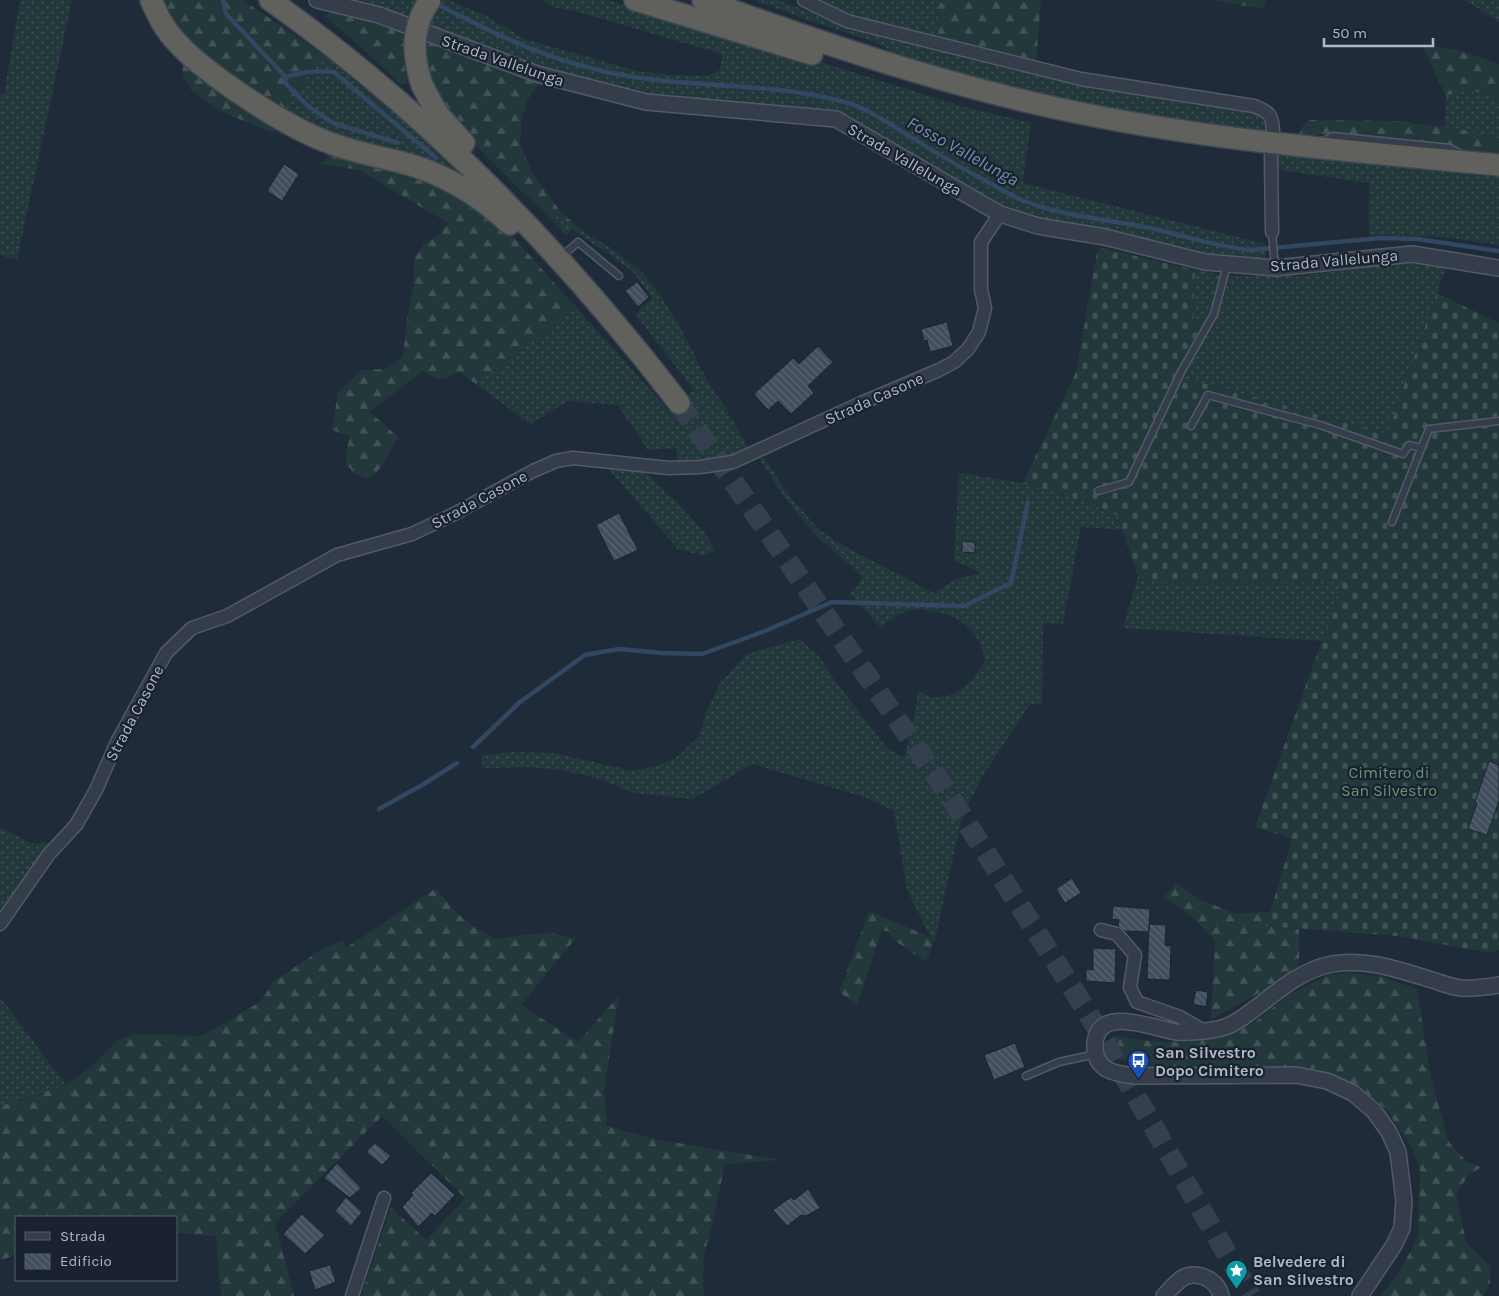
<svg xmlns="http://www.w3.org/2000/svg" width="1499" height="1296" viewBox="0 0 1499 1296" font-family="Karla,sans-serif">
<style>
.grass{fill:url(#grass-dots)}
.forest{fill:url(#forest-firs)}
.cemetery{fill:url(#cemetery-stones)}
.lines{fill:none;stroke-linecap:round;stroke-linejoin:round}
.stream{stroke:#324761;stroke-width:4.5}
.building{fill:url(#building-back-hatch);stroke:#1b2430}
.trunk-tunnel{stroke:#35404e;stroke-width:21;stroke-dasharray:21 11;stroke-linecap:butt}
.service-casing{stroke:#515b67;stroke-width:9}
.minor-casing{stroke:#515b67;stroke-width:15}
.tertiary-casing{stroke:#515b67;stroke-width:18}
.trunk-casing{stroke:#3e4854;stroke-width:24}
.service{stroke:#343d49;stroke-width:6}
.minor{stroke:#343d49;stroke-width:12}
.tertiary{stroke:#343d49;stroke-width:15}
.trunk{stroke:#60605d;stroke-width:21}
.trunk-bridge-casing{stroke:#3e4854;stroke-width:24;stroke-linecap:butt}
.trunk-bridge{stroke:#60605d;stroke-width:21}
.labels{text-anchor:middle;stroke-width:4.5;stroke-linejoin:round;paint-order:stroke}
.street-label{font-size:16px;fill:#aeb8c6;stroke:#19222e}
.park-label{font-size:16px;fill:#65976f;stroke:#19222e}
.poi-label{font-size:16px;font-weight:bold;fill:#aeb8c6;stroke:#19222e;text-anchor:start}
.water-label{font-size:18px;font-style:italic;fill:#748faf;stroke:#19222e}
</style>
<defs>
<pattern id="grass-dots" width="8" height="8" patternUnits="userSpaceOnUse" patternTransform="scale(1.25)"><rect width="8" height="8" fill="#22383a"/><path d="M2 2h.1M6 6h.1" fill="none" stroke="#405355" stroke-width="1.8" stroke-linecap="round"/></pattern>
<pattern id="forest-firs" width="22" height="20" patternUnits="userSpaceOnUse" patternTransform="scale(1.25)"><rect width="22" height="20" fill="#22383a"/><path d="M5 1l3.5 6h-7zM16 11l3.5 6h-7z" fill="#405355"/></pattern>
<pattern id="cemetery-stones" width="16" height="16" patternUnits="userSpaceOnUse" patternTransform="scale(1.25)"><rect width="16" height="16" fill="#22383a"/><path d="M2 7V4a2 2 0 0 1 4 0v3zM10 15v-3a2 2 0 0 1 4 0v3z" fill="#405355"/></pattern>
<pattern id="building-back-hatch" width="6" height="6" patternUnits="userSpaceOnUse" patternTransform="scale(1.25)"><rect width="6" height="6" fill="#414e5e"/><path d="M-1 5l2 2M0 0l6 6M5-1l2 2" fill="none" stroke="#5a6574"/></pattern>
</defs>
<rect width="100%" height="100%" fill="#202b39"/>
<path class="grass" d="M20,0H72L17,260L0,255V95L4,94Z
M337,0H449L486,16L525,39L637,71L672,75L707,76L720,70L722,54L575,11L554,7L541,0H607L724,32L961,106L1031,123L1023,183L1266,244V262L1209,256L1039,221L1007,211L836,115L659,99L522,65Z
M754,0H777L873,34L1017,71L1105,90L1254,114L1262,119L1268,132L1150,117L1048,98L909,61L875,42L810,21Z
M817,0H939L937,39L845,14Z
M1465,0H1499V22Z
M323,54L412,128L454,166L453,170L450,171L343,140L284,110Z
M1461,90L1485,93L1499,99V138L1444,127L1446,96Z
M1274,151L1499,174V245L1444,237L1369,235V183L1274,169Z
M535,202L612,249L642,272L661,296L678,323L708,382L723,404L750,451L727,461L679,465L676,448L648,450L618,405L568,401L530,424L476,384L577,308L669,411L694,390L635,314L653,298L631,270L572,229L566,235Z
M1406,263L1446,267L1387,434L1173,375L1203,323L1193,318L1195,270L1232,276H1298Z
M764,457L788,494L819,530L844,546L934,593L956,579L981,573L954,560L959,473L1023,483L1079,500L1117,515L1122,530L1081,527L1063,624L1043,623L1042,704H1030L984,774L970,801L961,823L935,939L930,936L907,890L894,811L864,797L752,764L693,799L634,793L597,778L562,770L529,767L483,768L481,755L514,752L555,753L633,771L656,766L674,759L699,737L706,713L720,683L747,654L799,639L819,656L835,681L888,749L904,757C910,735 916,713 918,690C922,692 927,697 932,697C957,700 974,680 985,660C979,630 960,614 929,611C924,610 916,609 910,610C899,613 889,621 880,627L850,594L857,587L862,577C848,562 832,551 818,537C795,514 777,486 759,459Z
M607,467L642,470L678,503L704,532L715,550L704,556L678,549Z
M1138,576L1156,583L1344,582L1322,641L1123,628Z
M0,827L30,843H55L8,908L0,909Z
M0,997L66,1085L0,1106Z"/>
<path class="forest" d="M160,0H243L323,55L284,110C247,85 204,62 176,27C170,19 165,9 160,0Z
M939,0H1041L1036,62L937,39Z
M1211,0H1266L1263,9Z
M335,11L403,32V60L408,83L401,85L358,44L324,16Z
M425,41L540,82L527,101L522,118L520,143L532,172L558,208L581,231C566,221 550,213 535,203C520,191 507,177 493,163C456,127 423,97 425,41Z
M1422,45C1453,47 1470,54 1499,64V99C1479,91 1467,88 1446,96Z
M182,63L201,80L277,128L273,133L220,111L190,89L183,75Z
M1310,120L1400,121L1459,129L1499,138V156L1480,154L1450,146L1333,134L1317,135L1299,134L1304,124Z
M330,155L433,180L488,215L514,238L577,308L476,384L459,372L440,380L422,371L370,412L399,438C387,452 384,468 369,479L355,474L346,464V453L350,436L332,430L338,392L361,370L386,369L403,357L408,312L414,285V260L424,244L439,234L448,223L359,170L320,164Z
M1176,883L1201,900L1235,913L1270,912L1266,926L1299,929V966L1259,993L1211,1020L1215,940L1192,917L1164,897Z
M436,888C456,915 468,925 498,940L518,935L552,933L576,938L521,1005L578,1042L619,996L604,1090L607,1126L654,1139L781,1160L725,1164L713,1221L704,1255L703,1281L704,1296H361L391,1207L426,1240L465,1198L382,1116L275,1223L294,1296H221L216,1236L176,1233V1217H16V1255L0,1260V1106L66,1085L96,1063L115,1042L133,1034L200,1036L227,1022L261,1001L273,982L319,951L343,940L346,948Z
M869,911L935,939L926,962L891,938L890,932L882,930L857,1005L839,992Z
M1351,973L1380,976L1417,989L1431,1078L1449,1142L1467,1162L1481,1167L1467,1177L1456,1194L1466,1242L1490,1266V1283L1483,1296H1381L1402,1267L1418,1237L1420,1170L1412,1148L1386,1109L1358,1086L1317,1069L1254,1066L1146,1067L1111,1057L1106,1050L1105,1044L1116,1036L1148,1041L1186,1042L1224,1036L1255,1022L1289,995L1330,974Z"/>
<path class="cemetery" d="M1098,247L1195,270L1193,318L1203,323L1174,375L1387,434L1437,293L1499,323V950L1491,953L1397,936L1266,926L1292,839L1255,827L1343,582L1156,583L1138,576L1117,515L1079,500L1023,483L1076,372Z"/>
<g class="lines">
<path class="stream" d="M223,0L226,14L286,77L285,83L308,106L333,123L398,143
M435,3C499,37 561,66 633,77C704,88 779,83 848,103C871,110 892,126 913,138C937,154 962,168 988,182C999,188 1010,195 1022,200C1061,216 1104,219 1145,227C1180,234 1215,247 1251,250L1380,238L1417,239L1499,251
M286,77C302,72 317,70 334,72L436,158
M473,747L520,702L585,655L619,649L662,653L702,654L765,631L832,602L964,606L1011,583L1028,502
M379,809L422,785L457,763"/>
</g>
<path class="building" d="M284,164L299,174L282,201L267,191Z
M637,282L649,297L638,307L625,291Z
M947,322L953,346L930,352L927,340L924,341L921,329Z
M818,346L833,362L808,386L814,393L791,414L778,401L768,410L754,394L793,358L799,364Z
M619,513L638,550L614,561L596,525Z
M962,541L975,542V553L962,552Z
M1489,761L1499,765V801L1487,835L1468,829L1477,803L1475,802Z
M1072,878L1081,893L1065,903L1056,889Z
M1113,906L1150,909L1149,932L1125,931L1118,926L1119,920L1112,919Z
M1149,924L1166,925L1165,945L1171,946L1170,980L1147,979Z
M1093,948L1116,949L1115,983L1086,981V969L1093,970Z
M1196,990L1208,992L1206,1007L1193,1004Z
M1015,1043L1025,1067L994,1080L984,1055Z
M375,1143L391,1156L382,1165L366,1152Z
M337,1163L361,1188L350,1198L324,1178Z
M431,1173L455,1195L435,1216L432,1213L418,1227L402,1207L413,1195L411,1193Z
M808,1189L820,1208L806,1216L801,1215L787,1226L773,1210L791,1197L794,1200Z
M346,1197L362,1212L351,1226L335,1211Z
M302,1214L325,1235L305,1254L283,1234Z
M330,1265L336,1282L315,1290L309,1271Z"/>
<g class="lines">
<path class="trunk-tunnel" d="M679,403L945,789L1085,1008L1251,1296"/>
<defs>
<path id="service" d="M1322,142L1333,136L1450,148L1461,154
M1272,232L1275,268
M560,258L578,242L619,276
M1191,426L1208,395L1320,425L1403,454L1409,445L1421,448
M1098,491L1129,482L1181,372L1214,314L1227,265
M1392,522L1429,429L1499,421
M1026,1076L1059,1062L1096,1054"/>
<path id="minor" d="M804,0L847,21L1081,79L1254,106C1269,112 1272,114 1273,130
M1271,155L1272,232
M0,924L49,854L76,825L96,790L118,740L166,653L192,628L227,616L337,555L412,534L454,514L533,471L556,461L573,458L669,468L700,467L733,462L859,404L939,370L954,362L968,349L979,332L985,308L981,289V242L1000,214
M1101,930L1117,934L1135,955L1130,987L1137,1002L1180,1017L1202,1030
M352,1296L384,1198"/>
<path id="tertiary" d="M317,0L379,15L537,74L646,102L836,119L1000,214L1038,226L1105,237L1205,262L1275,268L1412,254L1499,268
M1164,1296C1169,1290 1175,1284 1181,1279C1196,1269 1217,1279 1221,1296
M1360,1296L1394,1245L1402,1228L1404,1201L1398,1152L1389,1132L1374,1111L1353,1093L1327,1081L1296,1075L1135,1076C1114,1074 1093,1070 1095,1043C1099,1004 1154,1029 1177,1032C1190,1033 1213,1031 1225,1027C1237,1023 1247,1014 1257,1007C1280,989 1304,969 1332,964C1367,958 1399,970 1432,980C1442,983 1452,987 1461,988C1474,989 1486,987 1499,985"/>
<path id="trunk" d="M151,0C156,12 161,23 169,33C197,70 286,127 330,143C353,152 376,156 400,162C441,172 479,195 510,224
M270,0C427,111 562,251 679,403
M635,0L812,54
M703,0C819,42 935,82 1056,108C1201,140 1351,151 1499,165
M422,85L437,113L464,143"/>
</defs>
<use href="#service" class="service-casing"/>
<use href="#minor" class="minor-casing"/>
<use href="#tertiary" class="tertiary-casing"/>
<use href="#trunk" class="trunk-casing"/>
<use href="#service" class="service"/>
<use href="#minor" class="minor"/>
<use href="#tertiary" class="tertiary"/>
<use href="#trunk" class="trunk"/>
<defs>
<path id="trunk-bridge" d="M422,85C412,55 411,27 430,0"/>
</defs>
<use href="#trunk-bridge" class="trunk-bridge-casing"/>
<use href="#trunk-bridge" class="trunk-bridge"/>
</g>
<defs>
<symbol id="bus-pin" viewBox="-11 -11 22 30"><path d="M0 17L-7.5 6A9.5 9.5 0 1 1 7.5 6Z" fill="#1a4fb4" stroke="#19222e"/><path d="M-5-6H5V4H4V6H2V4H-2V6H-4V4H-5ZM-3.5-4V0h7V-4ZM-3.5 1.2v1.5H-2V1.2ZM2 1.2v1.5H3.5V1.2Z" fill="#fff"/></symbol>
<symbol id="sight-pin" viewBox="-11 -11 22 30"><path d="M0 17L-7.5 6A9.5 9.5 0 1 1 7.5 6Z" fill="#0f9aa8" stroke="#19222e"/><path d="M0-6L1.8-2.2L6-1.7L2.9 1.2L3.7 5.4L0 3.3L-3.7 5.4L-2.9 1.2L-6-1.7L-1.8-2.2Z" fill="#fff"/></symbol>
</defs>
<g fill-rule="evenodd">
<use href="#bus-pin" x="1126" y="1048" width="25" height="34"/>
<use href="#sight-pin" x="1224" y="1258" width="25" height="34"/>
</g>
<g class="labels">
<g class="street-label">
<text transform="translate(503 60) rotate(19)" y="6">Strada Vallelunga</text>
<text transform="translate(905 159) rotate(30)" y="6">Strada Vallelunga</text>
<text transform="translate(1334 260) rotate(-5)" y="6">Strada Vallelunga</text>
<text transform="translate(874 398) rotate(-24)" y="6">Strada Casone</text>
<text transform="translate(479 499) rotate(-28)" y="6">Strada Casone</text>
<text transform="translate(134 713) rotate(-62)" y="6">Strada Casone</text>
</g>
<g class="park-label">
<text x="1389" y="778">Cimitero di<tspan x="1389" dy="18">San Silvestro</tspan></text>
</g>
<g class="poi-label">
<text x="1155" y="1058">San Silvestro<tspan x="1155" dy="18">Dopo Cimitero</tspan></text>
<text x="1253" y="1267">Belvedere di<tspan x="1253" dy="18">San Silvestro</tspan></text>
</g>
<g class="water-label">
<text transform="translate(963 151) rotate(29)" y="6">Fosso Vallelunga</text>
</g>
</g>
<rect x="15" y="1216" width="162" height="65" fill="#19222e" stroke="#555e6b"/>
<rect x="25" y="1232" width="25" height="8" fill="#343d49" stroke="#555e6b"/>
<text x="60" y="1241" font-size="15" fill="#aeb8c6">Strada</text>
<rect x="25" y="1254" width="25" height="15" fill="url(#building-back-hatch)" stroke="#555e6b"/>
<text x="60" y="1266" font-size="15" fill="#aeb8c6">Edificio</text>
<path d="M1324 38v8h109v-8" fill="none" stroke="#aeb8c6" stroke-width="2.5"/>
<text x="1332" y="38" font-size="15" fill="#aeb8c6" stroke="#19222e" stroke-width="4" paint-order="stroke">50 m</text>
</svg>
